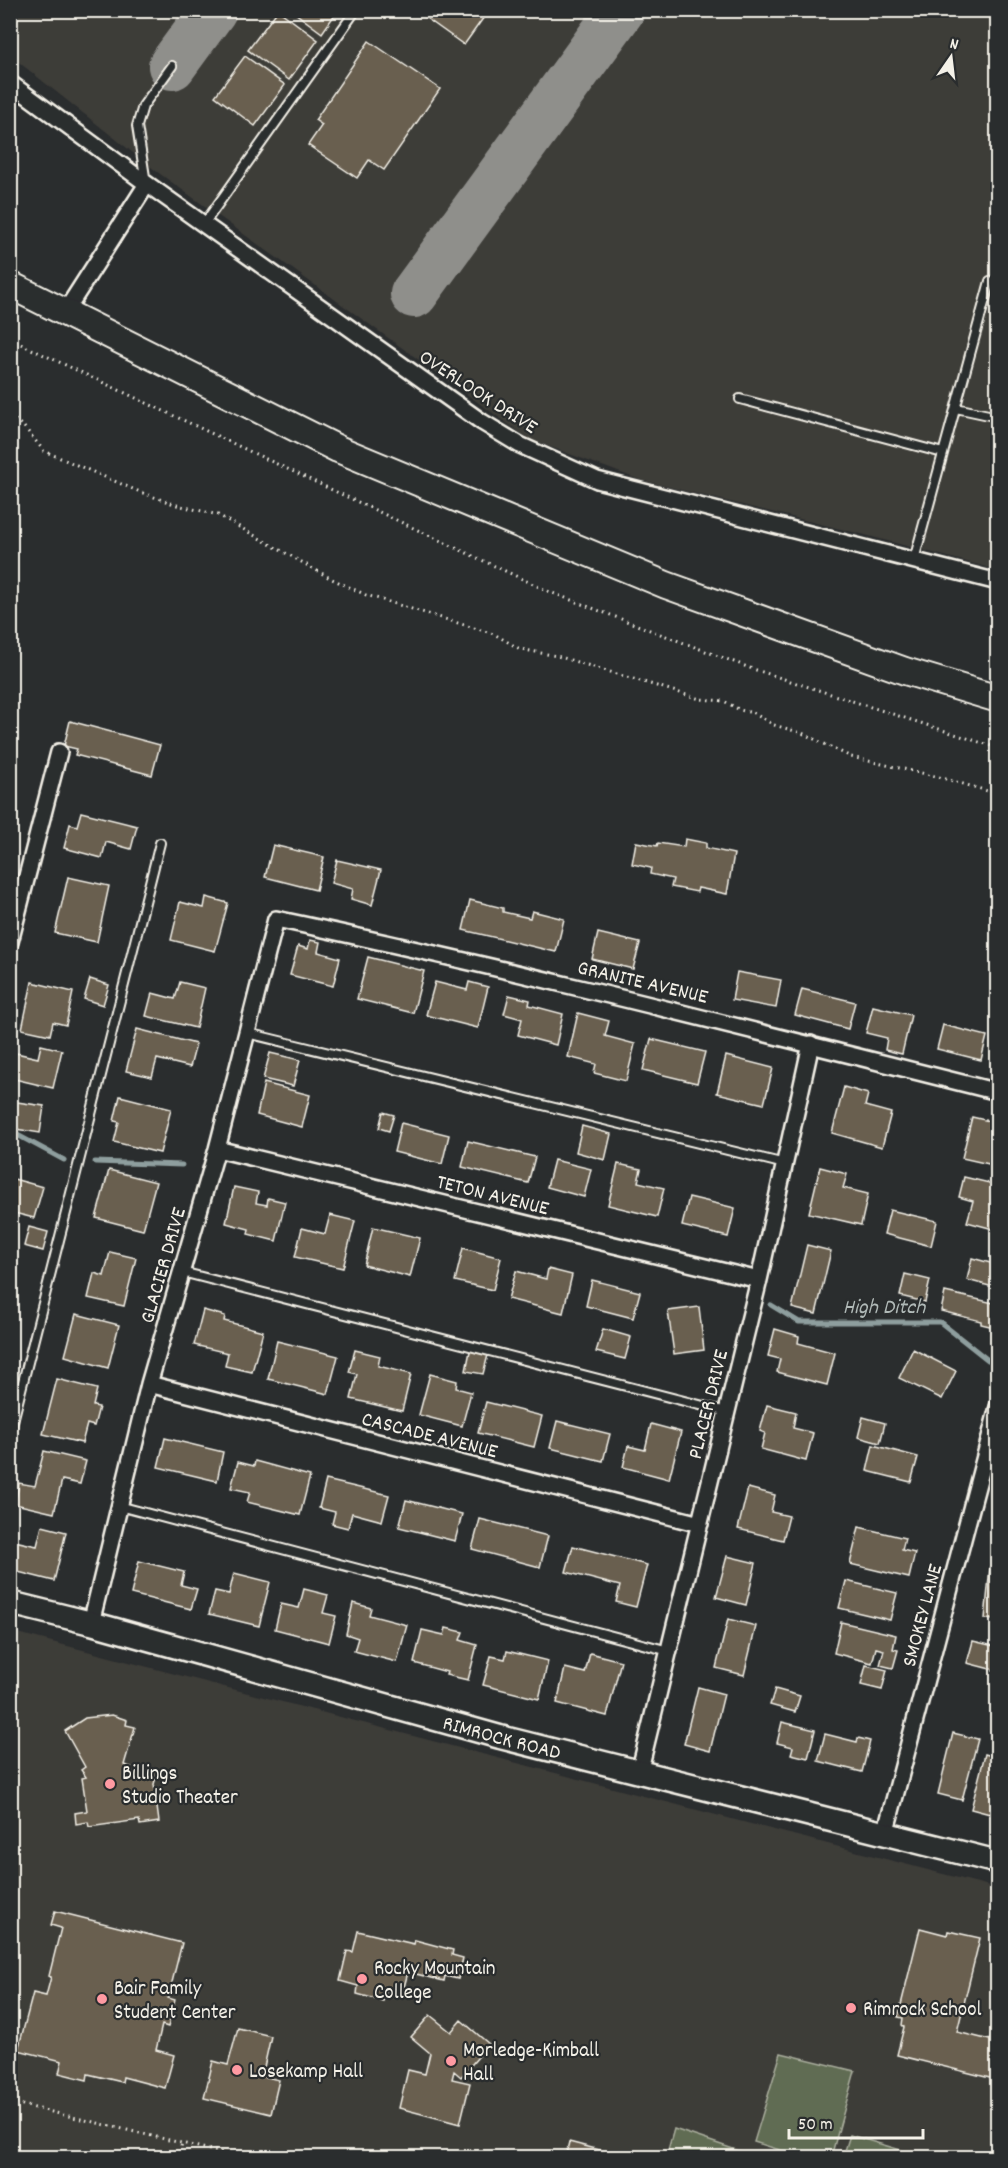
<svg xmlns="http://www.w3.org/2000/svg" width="1008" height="2168" viewBox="0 0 1008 2168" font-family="Dekko,sans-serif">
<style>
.built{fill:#3d3c38}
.green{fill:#616c53;stroke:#aaae9e;stroke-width:1.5}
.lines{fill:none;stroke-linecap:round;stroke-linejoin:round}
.stream{stroke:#8e9e9e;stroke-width:5}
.taxiway{stroke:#8f8f8b;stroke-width:48}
.building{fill:#695f50;stroke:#f4f1e8;stroke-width:1.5}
.service-casing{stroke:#f4f1e8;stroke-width:12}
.minor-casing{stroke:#f4f1e8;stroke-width:20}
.secondary-casing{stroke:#f4f1e8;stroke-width:27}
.trunk-casing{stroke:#f4f1e8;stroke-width:30}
.path{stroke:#f4f1e8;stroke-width:3;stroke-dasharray:1.5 4.5;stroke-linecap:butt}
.service{stroke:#2a2d2e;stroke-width:8}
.minor{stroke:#2a2d2e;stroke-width:15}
.secondary{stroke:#2a2d2e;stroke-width:22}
.trunk{stroke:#2a2d2e;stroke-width:26}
.poi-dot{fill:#ff9aa2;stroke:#2a2d2e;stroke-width:2}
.labels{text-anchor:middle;stroke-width:4.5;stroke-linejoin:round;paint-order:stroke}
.street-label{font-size:21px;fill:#f4f1e8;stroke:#2a2d2e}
.poi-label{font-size:21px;fill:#f4f1e8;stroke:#2a2d2e;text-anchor:start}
.water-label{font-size:22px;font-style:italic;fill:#b0b9b7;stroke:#2a2d2e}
</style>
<rect width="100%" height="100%" fill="#2a2d2e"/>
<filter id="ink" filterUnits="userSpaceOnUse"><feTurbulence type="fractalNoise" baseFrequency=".0167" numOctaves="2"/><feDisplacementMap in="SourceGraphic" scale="12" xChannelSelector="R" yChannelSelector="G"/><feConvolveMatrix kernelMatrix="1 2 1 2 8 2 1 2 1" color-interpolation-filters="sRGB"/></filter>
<g filter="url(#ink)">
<path class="built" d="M10,11H997V570L865,535L640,480L529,439L156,171L11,56Z
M10,1631L997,1888V2157H757L674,2129L666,2158L11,2157Z"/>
<path class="green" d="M781,2053L855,2071L831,2157H802L754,2142Z
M674,2129L757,2157H666Z
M850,2135L904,2151L902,2157H843Z"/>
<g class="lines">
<path class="stream" d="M10,1131L64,1160
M95,1162L182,1165
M771,1305L799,1322H940L988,1360"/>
<path class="taxiway" d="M172,66L213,10
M414,294L621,10"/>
</g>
<path class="building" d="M278,10L318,40L289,80L248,50Z
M291,10H338L322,33Z
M415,10H489L464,45Z
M369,41L440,89L384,170L369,160L357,178L308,145L322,125L315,120Z
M245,56L285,85L255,126L215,96Z
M70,721L160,745L152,775L75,755L77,749L64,746Z
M81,812L137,826L131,849L106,842L102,858L64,848L70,824L77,826Z
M685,839L706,843V848L734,854L727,894L698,888L697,892L671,887L673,879L650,874L651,868L632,864L636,842L657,846L658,843L684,847Z
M273,845L324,857L316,890L265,877Z
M337,860L381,870L372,905L351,899L353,889L331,883Z
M68,877L109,886L97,942L55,933Z
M206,897L228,903L215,951L171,940L180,902L204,908Z
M470,900L503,908V912L530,918L532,911L564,919L556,952L463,930Z
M598,933L640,943L633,969L592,959Z
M310,940L320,942L318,952L340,958L333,986L290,975L298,946L308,949Z
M368,957L424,971L413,1013L357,999Z
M737,972L781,980L776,1008L732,1000Z
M90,979L109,985L103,1005L84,999Z
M32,982L73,992L66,1025L53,1022L50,1035L22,1029Z
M180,982L205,988L196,1028L146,1016L152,993L175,999Z
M435,982L467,990L469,982L488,987L478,1028L426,1015Z
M802,989L855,1002L848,1029L795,1015Z
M509,995L530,1000L529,1005L563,1014L556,1045L518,1035L522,1019L504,1014Z
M873,1006L911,1015L902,1054L885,1050L887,1038L866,1033Z
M578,1013L609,1021L605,1036L635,1044L626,1081L594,1073L596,1064L568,1057Z
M943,1025L987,1036L981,1060L937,1049Z
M137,1029L196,1044L190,1067L157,1059L152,1077L126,1071Z
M651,1039L705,1052L697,1083L643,1070Z
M41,1045L62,1050L53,1088L10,1078L16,1053L38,1058Z
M270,1053L300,1060L293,1086L263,1079Z
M726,1056L773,1068L764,1104L717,1093Z
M264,1083L310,1095L302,1127L257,1115Z
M844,1087L868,1094L865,1106L891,1113L882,1147L832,1133Z
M120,1096L171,1109L160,1153L114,1142L119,1122L114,1121Z
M10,1101L44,1106L40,1133L10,1128Z
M383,1112L394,1115L389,1131L379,1128Z
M972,1117L998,1123V1166L962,1158Z
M401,1123L449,1135L442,1164L394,1152Z
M582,1126L611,1134L605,1160L576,1152Z
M468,1141L535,1157L528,1183L462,1167Z
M554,1160L591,1169L584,1197L547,1187Z
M618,1164L641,1169L638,1182L664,1188L657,1217L608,1205Z
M820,1167L847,1174L843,1188L868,1194L861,1225L809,1213Z
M109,1170L156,1182L143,1230L96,1218Z
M964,1177L998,1185L997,1230L967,1222L973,1201L959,1197Z
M10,1178L43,1187L34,1218L10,1212Z
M234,1187L258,1192L256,1203L267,1205L268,1198L285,1202L276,1241L248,1234L249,1229L226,1223Z
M689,1197L735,1208L728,1237L682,1226Z
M890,1210L937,1221L931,1246L884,1234Z
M330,1215L355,1221L343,1268L295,1257L302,1228L325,1234Z
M29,1227L48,1232L43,1251L24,1246Z
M373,1227L420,1238L410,1277L364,1265Z
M807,1245L831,1251L816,1314L792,1308Z
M463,1248L501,1258L493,1290L455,1281Z
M110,1252L136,1258L124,1306L88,1298L94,1273L104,1276Z
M972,1258L998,1265L997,1288L967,1280Z
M548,1269L572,1275L563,1313L508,1299L516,1271L546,1279Z
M905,1274L930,1280L925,1302L900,1296Z
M592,1280L640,1292L633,1318L586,1306Z
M945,1292L998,1304L994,1327L981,1324V1321L941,1311Z
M699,1307L704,1350L674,1354L668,1311Z
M203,1310L225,1316L224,1321L263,1331L252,1372L225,1366L228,1353L194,1345Z
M76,1314L119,1325L108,1368L65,1356Z
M603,1329L631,1337L625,1359L596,1352Z
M775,1329L799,1336L798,1343L835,1353L827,1385L777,1372L780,1359L768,1356Z
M277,1341L338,1356L328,1394L268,1379Z
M913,1349L956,1371L942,1399L899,1378Z
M355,1350L380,1356L378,1366L411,1374L402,1411L351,1399L357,1374L349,1372Z
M470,1351L488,1355L483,1374L466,1371Z
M430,1374L457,1381L456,1388L471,1392L462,1426L419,1415Z
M57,1379L97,1389L93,1406L99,1407L94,1426L87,1424L82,1443L43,1434Z
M486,1402L542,1416L534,1447L478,1433Z
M767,1405L796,1412L793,1428L813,1433L806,1461L761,1449L765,1433L760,1431Z
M863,1417L885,1423L880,1443L858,1437Z
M557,1421L610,1434L603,1461L550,1448Z
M651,1424L681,1432L669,1479L623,1467L628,1446L645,1450Z
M165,1438L223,1452L217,1481L158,1467Z
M873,1445L918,1457L911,1482L867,1471Z
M44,1451L86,1461L80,1484L62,1480L54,1513L15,1504L19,1483L35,1486Z
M255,1461L310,1476L300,1515L247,1502L250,1492L231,1488L238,1462L254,1466Z
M326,1480L389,1495L382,1521L352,1513L348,1528L332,1524L335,1512L319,1508Z
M748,1488L775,1495L771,1512L789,1516L783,1540L738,1529Z
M406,1500L462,1514L455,1541L399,1527Z
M480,1519L548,1536L540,1567L472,1549Z
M42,1526L66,1532L54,1581L10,1570V1540L37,1546Z
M859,1527L905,1538L902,1550L915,1553L909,1578L850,1564Z
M573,1546L647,1565L636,1607L616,1602L620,1586L566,1572Z
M727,1556L756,1563L746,1605L716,1597Z
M139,1561L184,1572L181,1585L197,1589L191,1609L131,1594Z
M990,1567L998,1568V1620L985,1619Z
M234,1573L270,1582L259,1626L209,1614L215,1591L229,1594Z
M846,1581L897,1593L890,1620L839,1608Z
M304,1589L328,1595L323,1613L336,1616L329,1643L275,1629L281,1604L299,1608Z
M353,1603L371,1608L369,1615L407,1625L397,1662L354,1651L358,1638L346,1634Z
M728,1619L756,1626L744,1675L716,1668Z
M841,1622L896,1635L893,1649L898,1650L893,1668L880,1665L884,1650L876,1648L872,1663L834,1653Z
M446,1628L463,1632L460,1640L477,1645L468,1680L446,1675L447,1672L414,1663L422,1630L444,1635Z
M973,1641L998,1647V1671L967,1663Z
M507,1651L548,1661L539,1699L483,1685L491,1656L505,1659Z
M590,1653L621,1661L607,1716L557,1703L565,1668L585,1673Z
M866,1665L887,1670L882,1690L861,1685Z
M698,1687L724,1694L710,1751L684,1744Z
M775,1689L800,1696L795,1712L770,1705Z
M112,1715L127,1720L126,1725L135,1727L124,1765L131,1767L129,1773L158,1771L154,1784L159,1822L140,1825L139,1820L89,1827L88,1822L76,1824L75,1813L87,1811L82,1778L86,1777L81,1770L85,1767L65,1731L85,1718Z
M782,1722L815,1730L808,1758L791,1754L793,1747L777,1743Z
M953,1733L978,1739L962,1800L938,1794Z
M825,1734L857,1742L858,1738L870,1741L862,1772L818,1761Z
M985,1754L998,1758V1802L994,1815L971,1809Z
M55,1911L182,1943L168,1998L175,2000L168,2027L162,2025L156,2050L174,2055L165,2088L123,2077L122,2082L88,2074L87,2080L59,2073L62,2061L18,2050L33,1993L46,1996L51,1977L49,1976L61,1928L51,1925Z
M920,1928L947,1935L948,1931L980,1938L957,2032L990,2040L998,2008V2080L897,2055L904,2027L902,2025L903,2018L898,2017Z
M358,1931L414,1944L415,1940L453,1950L452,1955L463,1958L458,1979L445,1976L444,1981L408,1972L402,1995L386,1991L383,2001L357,1994L358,1986L340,1981L347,1951L353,1952Z
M430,2015L451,2032L461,2020L489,2044L461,2077L454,2071L452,2079L470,2083L460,2124L399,2108L408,2070L425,2074L430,2053L411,2037Z
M238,2028L271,2036L262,2076L279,2080L271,2114L204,2098L213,2061L228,2065Z
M569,2142L623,2156V2158H565Z"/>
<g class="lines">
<defs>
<path id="service" d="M146,183L137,126L143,106L172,66
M204,224L356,10
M740,399L943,453
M956,408L998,417
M914,560L990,281
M247,1033L785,1164
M182,1272L727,1412
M10,1433L160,843
M119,1506L669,1651"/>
<path id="minor" d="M10,83L147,184L482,422L520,445L597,480L998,582
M65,312L147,184
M10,942L59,752
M217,1149L759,1280
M149,1384L700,1524
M91,1623L149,1384L217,1149L276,919C518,970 758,1032 998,1092
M639,1773L759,1280L811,1044
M885,1834L998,1407"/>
<g id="secondary">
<path id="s1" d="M10,1603L91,1623L500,1737L998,1862"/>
</g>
<path id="trunk" d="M10,285L338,449L666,585L905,671L998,699"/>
</defs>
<use href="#service" class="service-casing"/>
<use href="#minor" class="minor-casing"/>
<use href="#secondary" class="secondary-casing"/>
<use href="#trunk" class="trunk-casing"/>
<path class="path" d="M10,339L550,592L750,668L998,748
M10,416L24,427L44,451L140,492L177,505L218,515L330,578L366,595L494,634L520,649L557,656L700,699L724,701L740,710L753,713L774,725L802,733L851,757L939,777L998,794
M10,2102L244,2158
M178,2158L182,2143"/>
<use href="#service" class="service"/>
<use href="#minor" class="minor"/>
<use href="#secondary" class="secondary"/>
<use href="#trunk" class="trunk"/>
</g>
</g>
<g class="poi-dot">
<circle cx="110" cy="1784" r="6"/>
<circle cx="362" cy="1979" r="6"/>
<circle cx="102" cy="1999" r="6"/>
<circle cx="851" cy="2008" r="6"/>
<circle cx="451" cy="2061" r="6"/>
<circle cx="237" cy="2070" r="6"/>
</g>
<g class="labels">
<g class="street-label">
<text transform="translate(479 391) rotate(33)" y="7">OVERLOOK DRIVE</text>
<text transform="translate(643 981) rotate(13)" y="7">GRANITE AVENUE</text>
<text transform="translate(493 1194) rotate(14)" y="7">TETON AVENUE</text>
<text transform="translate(162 1265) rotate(-74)" y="7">GLACIER DRIVE</text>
<text transform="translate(707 1404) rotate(-76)" y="7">PLACER DRIVE</text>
<text transform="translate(430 1434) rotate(14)" y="7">CASCADE AVENUE</text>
<text transform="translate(921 1615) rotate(-75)" y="7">SMOKEY LANE</text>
<text dy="7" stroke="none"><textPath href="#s1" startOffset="510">RIMROCK ROAD</textPath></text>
</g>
<g class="poi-label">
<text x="122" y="1779">Billings<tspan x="122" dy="24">Studio Theater</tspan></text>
<text x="374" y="1974">Rocky Mountain<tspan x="374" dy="24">College</tspan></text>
<text x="114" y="1994">Bair Family<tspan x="114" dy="24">Student Center</tspan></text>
<text x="863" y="2015">Rimrock School</text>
<text x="463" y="2056">Morledge-Kimball<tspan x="463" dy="24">Hall</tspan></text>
<text x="249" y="2077">Losekamp Hall</text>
</g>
<g class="water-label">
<text x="884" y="1313">High Ditch</text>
</g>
</g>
<rect width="1008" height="2168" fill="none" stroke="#2a2d2e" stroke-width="36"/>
<rect x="18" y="18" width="972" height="2132" fill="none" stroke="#f4f1e8" stroke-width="2" filter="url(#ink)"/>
<g transform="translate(951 57) rotate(14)" stroke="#2a2d2e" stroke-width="4.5" paint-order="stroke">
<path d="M0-4.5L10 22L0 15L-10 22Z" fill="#f4f1e8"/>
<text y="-9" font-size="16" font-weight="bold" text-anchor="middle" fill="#f4f1e8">N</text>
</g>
<path d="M789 2129v9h134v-9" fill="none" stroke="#f4f1e8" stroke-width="3"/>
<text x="798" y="2129" font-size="18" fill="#f4f1e8" stroke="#2a2d2e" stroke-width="4.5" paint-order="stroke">50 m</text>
</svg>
